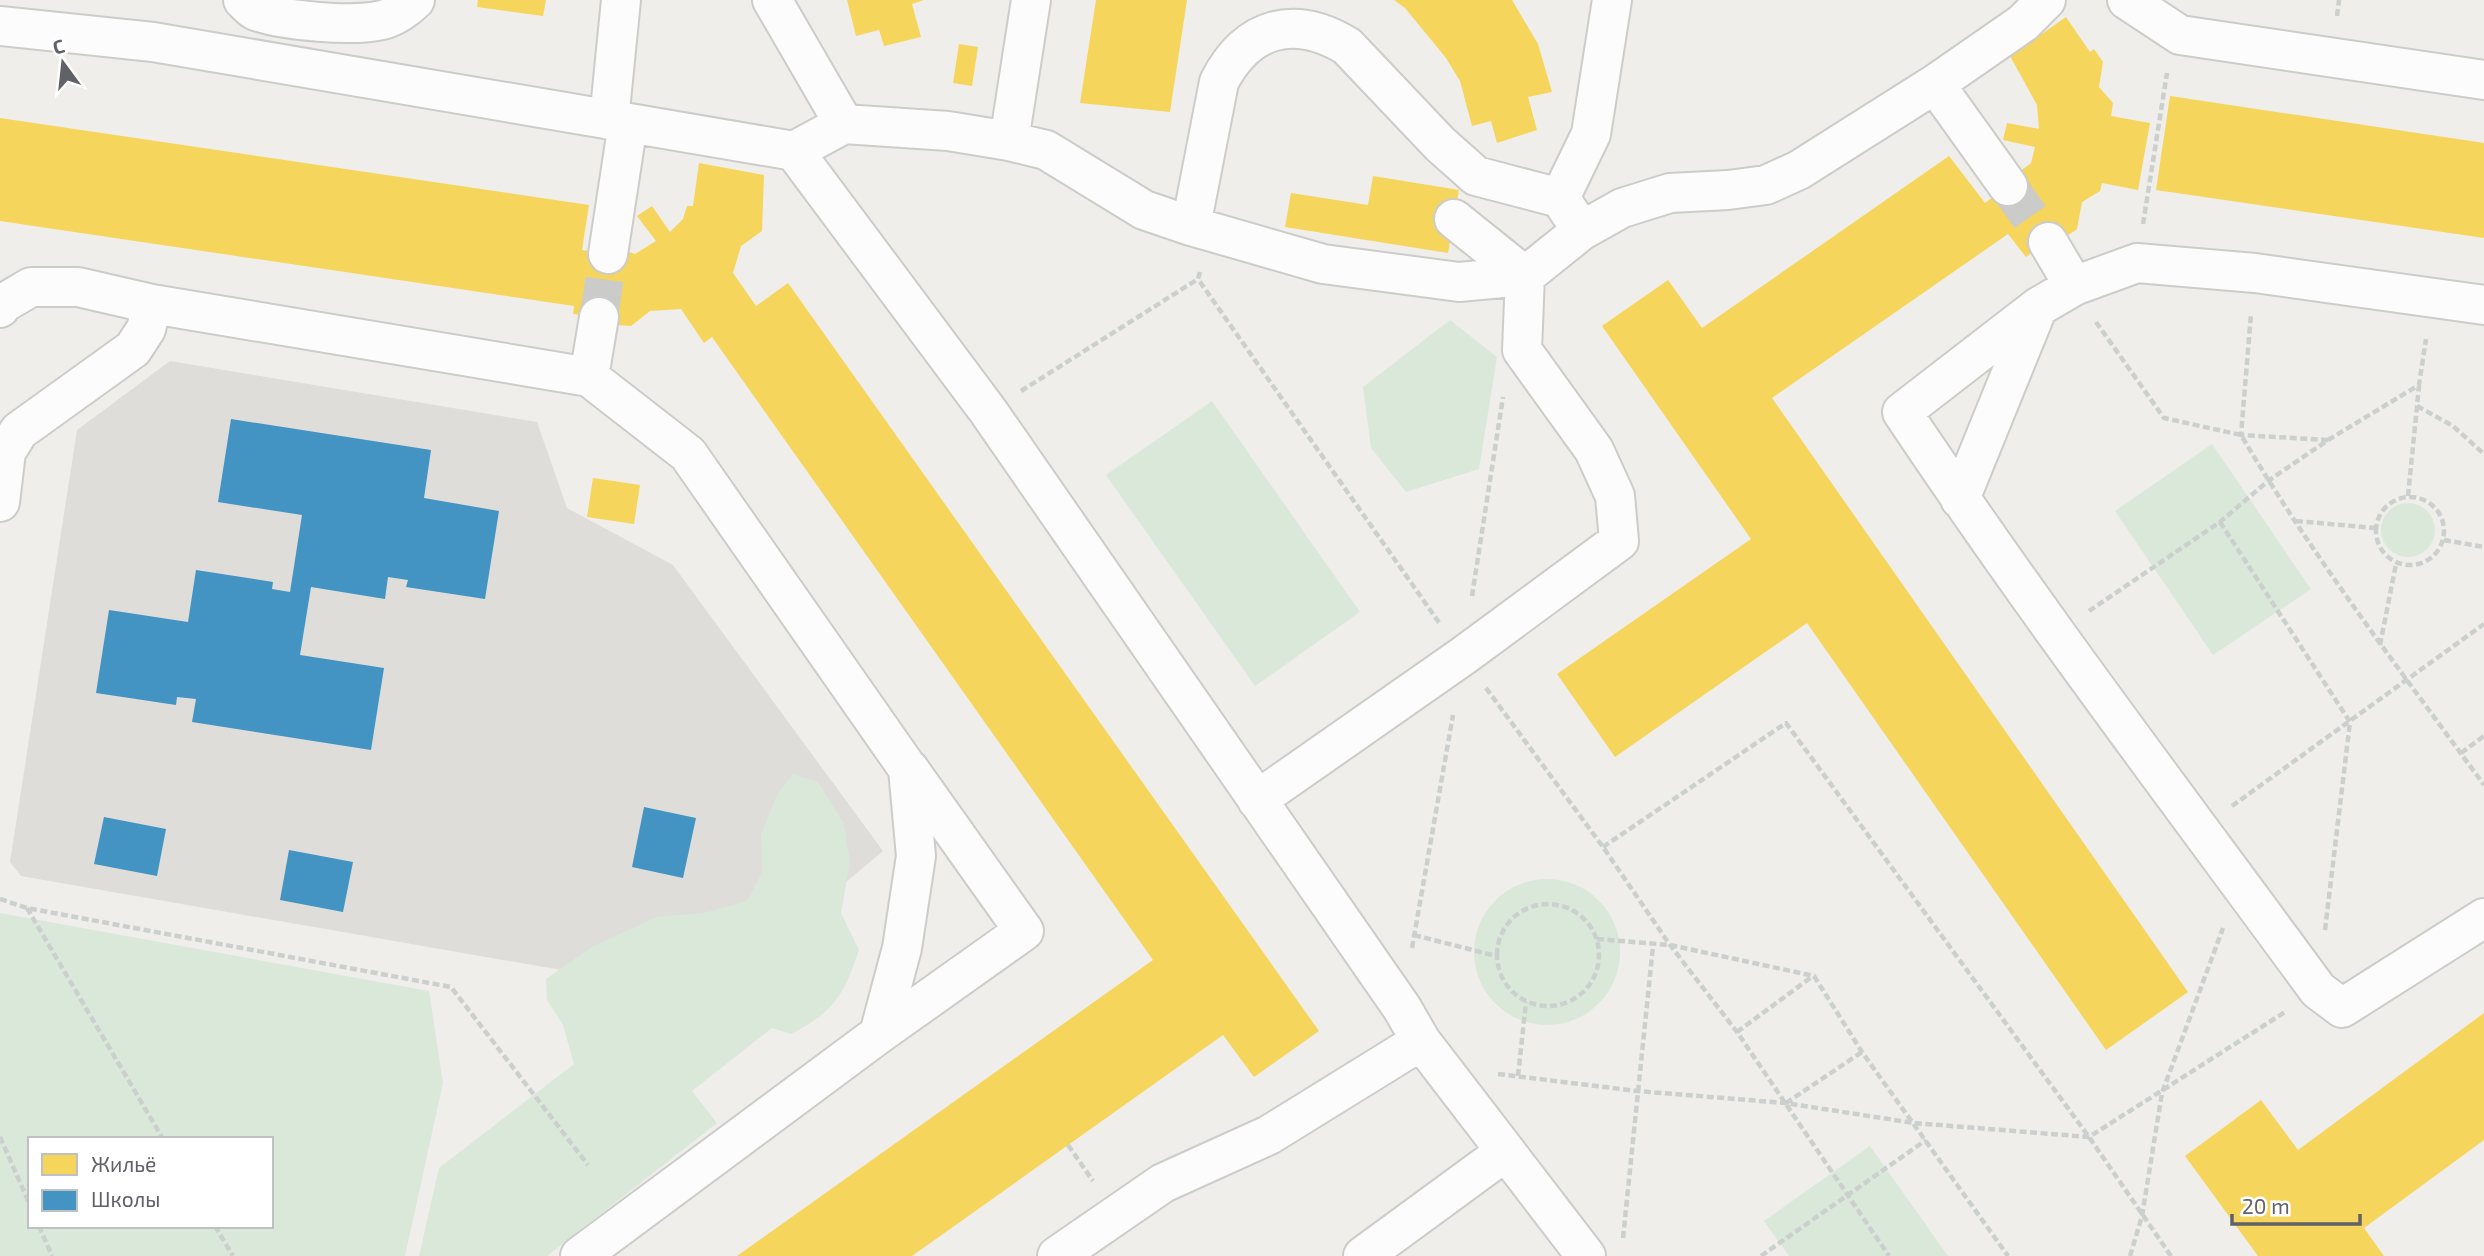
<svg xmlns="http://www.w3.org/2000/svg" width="2484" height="1256" viewBox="0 0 2484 1256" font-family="'Exo 2',sans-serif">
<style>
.education{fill:#deddd9}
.green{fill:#dae8da;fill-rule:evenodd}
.homes{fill:#f6d55c}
.schools{fill:#4393c3}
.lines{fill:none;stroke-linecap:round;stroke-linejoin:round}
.minor-tunnel{stroke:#cbcbc9;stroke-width:38;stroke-dasharray:38 19;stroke-linecap:butt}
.minor-casing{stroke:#cccccb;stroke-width:42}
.path{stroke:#cbcfcd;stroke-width:4.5;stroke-dasharray:7 3.5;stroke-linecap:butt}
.minor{stroke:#fdfcfc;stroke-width:38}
</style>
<rect width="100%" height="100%" fill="#efeeea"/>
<path class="education" d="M170,361L537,422L567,508L673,565L883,851L710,996L21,876L10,862L77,430Z"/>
<path class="green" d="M1450,320L1497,357L1479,469L1406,492L1371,448L1363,387Z
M1212,401L1360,612L1255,686L1106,475Z
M2212,444L2311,589L2213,655L2115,511Z
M2381 530a27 27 0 1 1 54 0a27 27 0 1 1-54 0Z
M793,774L818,782L844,824L850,862L841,913L859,950C844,995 834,1012 791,1034L772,1028L692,1091L717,1123L547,1256H419L439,1168L574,1064L563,1025L547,1000L546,979L592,947L657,917L704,913L747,901L762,873L761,834L777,795Z
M1474 952a73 73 0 1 1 146 0a73 73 0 1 1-146 0Z
M0,913L429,991L443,1083L405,1256H0ZM30,1139H271V1226H30Z
M1870,1146L1948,1256H1789L1764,1221Z"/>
<path class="homes" d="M478,0H546L543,16L477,7Z
M847,0H924L912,4L921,37L884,46L879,30L856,36Z
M1096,0H1187L1170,112L1080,103Z
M1394,0H1512L1538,44L1552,92L1528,97L1537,130L1497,143L1491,121L1472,126L1460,81L1446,58L1405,8Z
M2066,17L2090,52L2094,49L2103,62L2099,87L2113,103L2111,116L2150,123L2138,190L2102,183L2100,191L2082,202L2077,229L2064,238L2048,242L2026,257L2008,234L1772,398L2188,992L2106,1050L1807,623L1615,757L1557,674L1751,539L1602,326L1668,280L1702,328L1949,156L1985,203L2021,176L2018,173L2031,163L2035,147L2003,140L2007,123L2039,129L2037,105L2010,56Z
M959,44L978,47L972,86L953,83Z
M2170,96L2484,143V238L2156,190Z
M0,118L589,205L582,250L619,256L623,250L635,254L656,241L637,216L652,206L670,232L683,219L687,206H693L699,163L764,175L762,231L741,246L733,273L756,306L788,283L1319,1031L1254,1077L1223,1035L912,1256H737L1153,960L712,337L704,343L681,309L650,311L631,326L615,325L599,317L573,314L574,306L0,221Z
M1373,176L1459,190L1448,253L1285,227L1291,193L1368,205Z
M593,478L640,485L634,524L587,517Z
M2484,1013V1140L2364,1228L2384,1256H2258L2185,1156L2261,1100L2298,1150Z"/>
<path class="schools" d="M231,419L431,450L424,498L499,511L485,599L406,587L408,580L388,577L385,599L311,587L300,655L384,668L371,750L192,722L196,699L177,697L176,705L96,693L109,610L188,622L196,570L273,582L272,589L290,592L302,515L218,502Z
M644,807L696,818L683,878L632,867Z
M104,817L166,829L157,876L94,864Z
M289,850L353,862L343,912L280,900Z"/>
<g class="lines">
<path class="minor-tunnel" d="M2008,186L2048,242
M599,317L608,254"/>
<defs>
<path id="minor" d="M243,0C247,4 251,9 256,11C284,21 353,27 382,20C394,17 407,8 415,0
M772,0L844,124
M2127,0L2180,35L2484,80
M0,26L153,42L794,151L844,124L948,131L1009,141L1046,150L1144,210L1191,226L1323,264L1459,282L1525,276L1581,231L1622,208L1670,193L1728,190L1766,185L1799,170L1935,84L2023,23L2046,0
M1935,84L2008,186
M609,120L621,0
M1009,141L1031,0
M794,151L988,411L1402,1008L1421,1041L1586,1256
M1574,219L1560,198L1591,134L1612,0
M1191,226L1219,82C1247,27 1294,14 1347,46L1440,144L1476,176L1560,198
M2048,242L2074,286
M608,254L628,123
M2484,305L2255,273L2137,263L2074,286L2038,307L1902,412C2034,610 2178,799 2318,990L2342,1008L2484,918
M0,308L2,304L31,287H78L152,304
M589,377L599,317
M1960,499L2038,307
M0,502L6,452L19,431L133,349L146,329L152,304L589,377L688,454L908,769L916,856L902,948L879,1034L580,1256
M1257,800L1463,656L1619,541L1615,496L1594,450L1522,350L1525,276L1454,219
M879,1034L1024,931L909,769
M1057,1256L1163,1183L1269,1135L1421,1041
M1363,1256L1505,1152"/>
</defs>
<use href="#minor" class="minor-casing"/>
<path class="path" d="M2337,16L2339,0
M2143,224L2167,73
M1200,272L1198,279L1440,624
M2096,322L2164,418L2241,435C2313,557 2400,670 2484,785
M1021,391L1198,279
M2417,406L2453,426L2484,454
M2328,440L2419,385L2426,339
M2408,496L2419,386
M2376 531a34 34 0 1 1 68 0a34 34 0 1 1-68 0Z
M2296,521L2375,528
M2220,522L2350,722L2325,930
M2444,540L2484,547
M1472,596L1503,397
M2089,611L2220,522L2268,481L2328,440L2241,435L2251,314
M2380,645L2396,564
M1486,688L1603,847L1670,945L1737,1032L1889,1256
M2461,753L2484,736
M2232,806L2484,624
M1603,847L1786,723L2089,1137L2171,1256
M0,899L27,908L451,987L588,1165
M1497 955a51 51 0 1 1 102 0a51 51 0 1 1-102 0Z
M27,908L163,1139
M1414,935L1496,956
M1597,939L1670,945L1814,976L1862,1052L2008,1256
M1412,948L1453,715
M1737,1032L1813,976
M1498,1074L1637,1091L1785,1103L1914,1123L2089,1137L2285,1012
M1518,1076L1526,1002
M1786,1103L1862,1052
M0,1137L30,1205
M1068,1145L1093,1181
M39,1226L52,1256
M215,1226L233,1256
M1623,1238L1653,946
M1761,1256L1926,1140
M2130,1256L2142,1216L2162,1093L2223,928"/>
<use href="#minor" class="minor"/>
</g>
<rect x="28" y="1137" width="245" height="91" fill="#ffffff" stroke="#bfc0c2" stroke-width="2"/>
<rect x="42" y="1154" width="35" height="21" fill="#f6d55c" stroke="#bfc0c2" stroke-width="2"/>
<text x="91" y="1172" font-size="21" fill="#606267">Жильё</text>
<rect x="42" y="1190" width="35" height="21" fill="#4393c3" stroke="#bfc0c2" stroke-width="2"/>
<text x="91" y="1207" font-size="21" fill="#606267">Школы</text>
<g transform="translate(63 63) rotate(345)" stroke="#ffffff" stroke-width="5" paint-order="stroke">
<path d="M0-5L12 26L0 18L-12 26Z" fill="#606267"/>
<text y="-10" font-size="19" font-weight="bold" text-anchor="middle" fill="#606267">С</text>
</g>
<path d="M2232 1214v10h128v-10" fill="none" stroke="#606267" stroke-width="3.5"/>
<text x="2242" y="1214" font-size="21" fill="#606267" stroke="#ffffff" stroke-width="5" paint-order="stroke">20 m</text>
</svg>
